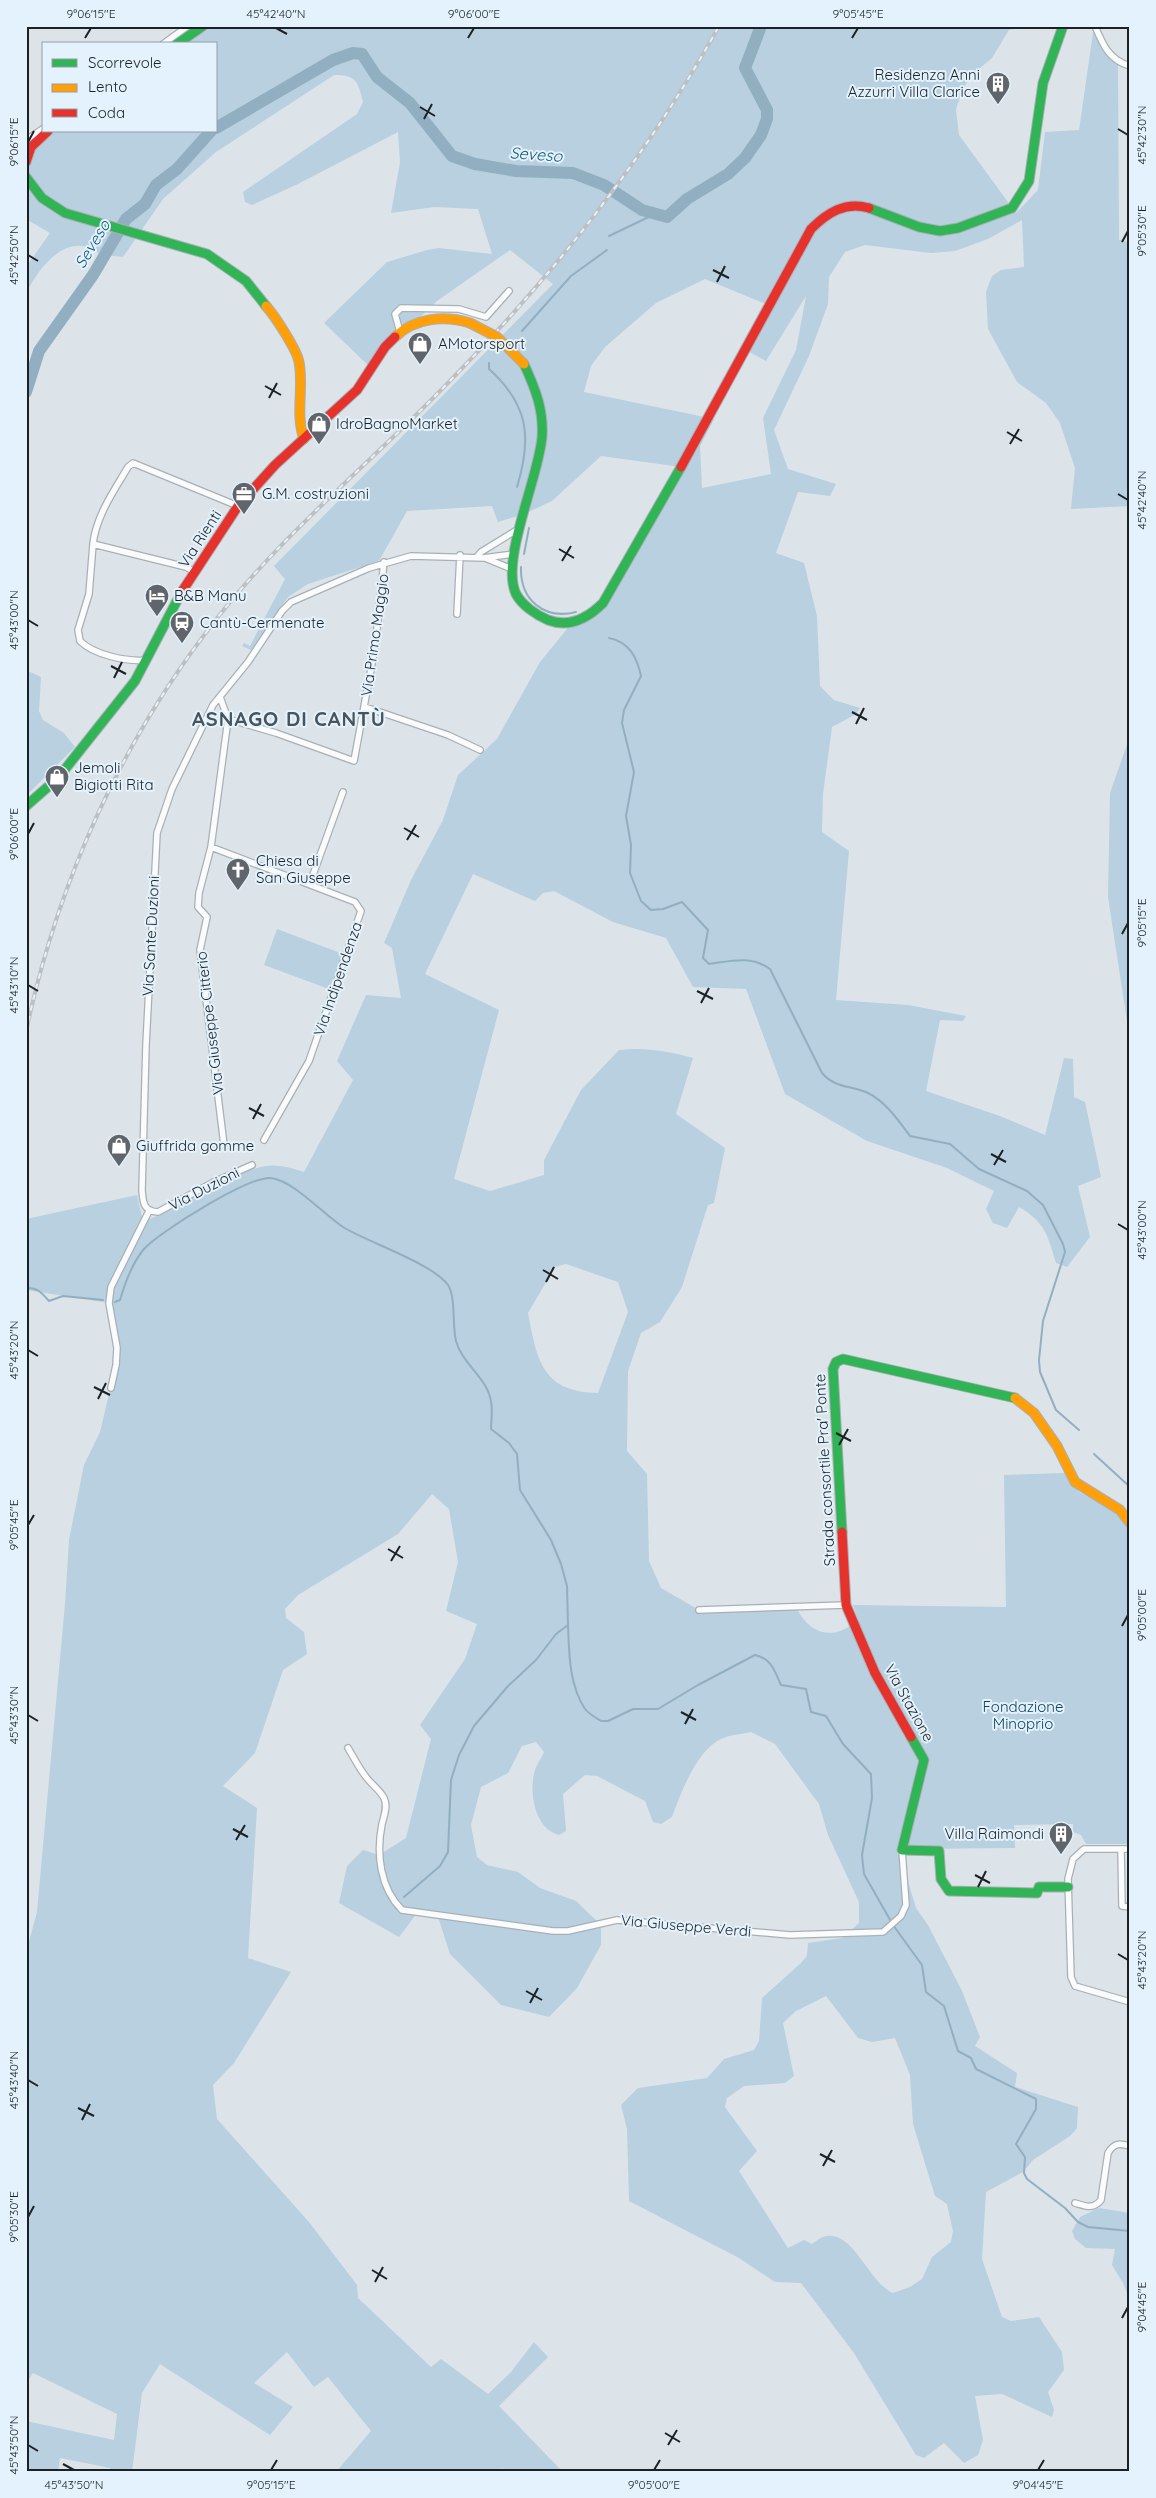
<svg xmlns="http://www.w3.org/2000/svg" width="1156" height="2498" viewBox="0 0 1156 2498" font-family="Quicksand,sans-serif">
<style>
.green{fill:#b8d0e0;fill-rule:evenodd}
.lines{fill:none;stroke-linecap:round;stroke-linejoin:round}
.stream{stroke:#92afc1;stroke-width:2}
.river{stroke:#92afc1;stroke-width:12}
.street-casing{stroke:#a9b0b4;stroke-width:8}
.fast-casing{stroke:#a9b0b4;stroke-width:11}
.slow-casing{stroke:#a9b0b4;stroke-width:11}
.jam-casing{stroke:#a9b0b4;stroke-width:11}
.street{stroke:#fafbfc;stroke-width:5.5}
.fast{stroke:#30b455;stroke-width:9}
.slow{stroke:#ff9f0a;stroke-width:9}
.jam{stroke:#e5322d;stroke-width:9}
.rail-casing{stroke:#bdbfc0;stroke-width:4}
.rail{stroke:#e3f2fc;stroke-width:2;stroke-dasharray:5.5;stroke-linecap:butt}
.slow-bridge-casing{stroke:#a9b0b4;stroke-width:11;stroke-linecap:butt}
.slow-bridge{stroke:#ff9f0a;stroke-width:9}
.ticks{fill:none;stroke:#1c2125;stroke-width:2}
.labels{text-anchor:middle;stroke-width:4;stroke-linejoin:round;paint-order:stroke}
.poi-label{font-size:15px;fill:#1c2125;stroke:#e3f2fc;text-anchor:start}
.street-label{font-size:15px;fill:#1c2125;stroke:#e3f2fc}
.park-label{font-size:15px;fill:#10415a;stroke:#e3f2fc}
.water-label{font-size:16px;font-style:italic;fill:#18597a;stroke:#e3f2fc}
.district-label{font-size:20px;font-weight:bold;letter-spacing:1px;fill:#47545c;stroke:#e3f2fc}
.neatline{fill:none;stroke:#1c2125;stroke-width:2}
.ticks-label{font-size:12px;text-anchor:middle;fill:#1c2125}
</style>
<rect width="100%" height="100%" fill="#dce4e9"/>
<path class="green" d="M203,26H1030L1009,30L992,58L972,75L962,90L956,110L959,135L1016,213L1038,190L1045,132L1079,130L1094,26L1118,63L1119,240L1130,242V506L1071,509L1075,468L1060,423L1046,403L1017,382L988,329L986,292L992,276L1001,270L1024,267L1022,220L988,239L955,251L931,253L865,245L845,252L829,277L828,304L809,356L774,430L788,469L836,484L830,496L798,492L776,553L804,563L817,616L820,686L834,700L860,708L856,714L832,727L823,794L822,832L849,851L836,1000L908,1005L966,1016L963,1021L940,1020L926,1091L1000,1116L1045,1135L1064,1058L1073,1059L1074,1097L1085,1102L1101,1177L1078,1186L1090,1237L1067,1267L1056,1263C1048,1236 1045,1222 1019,1207L1007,1228L993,1223L986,1209L994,1191L947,1168L867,1141L785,1094L746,989L693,987L666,938L613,922L554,891L543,893L535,901L473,874L425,974L499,1010L454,1179L490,1191L544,1175V1160L581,1090L619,1050C645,1047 667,1051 693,1058L676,1114L725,1148L714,1203L708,1205L682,1287L660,1322L641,1333L628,1371L627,1451L647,1474L649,1561L661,1588L699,1610L797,1609C808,1631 830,1641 851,1625L923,1760L901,1858L916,1908L928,1925L962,1991L980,2037L975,2046L1017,2073L1015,2087L1078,2107L1077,2128L1070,2136L1033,2160L1023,2172L986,2192L982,2259L1002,2317L1011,2321L1039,2317L1062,2352L1064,2370L1048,2392L1054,2410L1052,2417L1002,2394L975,2396L983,2440L978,2455L964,2463L944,2443L924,2458L916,2455L854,2353L801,2283L775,2282L739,2258L629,2201L627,2129L621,2105L638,2088L707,2078L724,2059L754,2050L759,2041L762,1998L801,1963L807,1956L808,1943L842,1938L859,1923V1902L828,1835L819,1804L775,1744L751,1732C742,1734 729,1735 721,1739C696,1751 681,1793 672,1817L661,1824L653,1822L645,1801L597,1776L585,1775L563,1794L566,1831L559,1835C536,1830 529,1795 534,1774C535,1767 541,1759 544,1752L536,1742L522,1746L508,1773L481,1787L471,1825L477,1857L487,1865L518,1872L540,1888L576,1901L601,1925V1945L577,1988L549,2017L501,2005L450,1954L438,1917L417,1913L399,1937L339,1903L347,1866L363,1850L379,1855L406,1838L431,1739L420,1725L465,1659L477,1624L446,1611L458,1562L449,1509L432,1494L398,1534L298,1595L285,1609L286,1618L304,1632L307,1654L283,1670L255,1753L223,1786L257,1808L248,1958L291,1972L234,2063L213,2085L217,2119L309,2222L357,2285L358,2298L431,2367L441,2359L488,2394L511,2372L534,2342L548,2357L499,2406L563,2472H507L502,2468V2472H336L371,2431L328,2377L314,2387L287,2352L254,2383L293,2407L270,2435L160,2364L142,2393L132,2472H110V2468L60,2458L58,2472H26V2421L114,2440L117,2414L33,2373L26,2384V1953L37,1912L65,1604L69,1540L84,1465L100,1432L116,1365L109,1303L26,1290V1219L137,1195L143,1222C183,1207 223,1173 266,1166C278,1164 292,1168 304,1172L353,1080L337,1061L366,995L401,998L392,948L384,943L411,880L443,820L458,775L497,739L540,662L571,624L596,611L681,467L601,456L552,501L524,514L498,522L492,506L407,511L379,561L308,584L288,597L253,648L251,650L242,646L244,643L250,646L285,579L274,566L553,284L510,250L437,301L369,366L324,323L387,262L427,250L439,248L492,254L478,209L434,207L391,213L400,162L398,132L298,184L252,205L245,202L243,192L357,114L363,102C358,82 357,75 334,75L216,152L163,199L123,257C117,256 110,256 103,255C96,253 89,246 82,246C57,243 35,274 26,294V267L50,233L26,219V149L48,131H216V44H177ZM705,279L768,305L744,349L766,361L806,296L796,350L763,418L771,474L702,488L700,446L714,419L584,392L591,366L605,347L656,303ZM566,1264L618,1282L628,1312L598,1393C542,1392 537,1360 528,1313L555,1267ZM826,1996L858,2038L872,2042L895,2038L910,2075L913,2124L935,2196L947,2204L953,2231L951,2242L932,2257L922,2279L910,2287L893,2293C869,2283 854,2231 826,2236C821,2237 816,2241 812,2244L804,2240L788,2248L739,2171L757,2151L725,2107L727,2098L744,2086L785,2083L794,2076L783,2023L796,2011Z
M26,670L41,677L39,711L43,720L64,733L75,747L26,796Z
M1130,736V1041L1108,897L1110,793Z
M277,929L343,954L329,989L264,965Z
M1066,1473L1079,1492L1109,1507L1130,1527V1844H1086L1081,1835L1073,1832V1824L1014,1825L1015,1848L904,1849L925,1760L873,1664L853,1605L1006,1607L1004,1475Z
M1099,2208L1130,2213V2301L1123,2283L1112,2265L1115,2249L1086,2248L1075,2239L1072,2231L1080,2217Z"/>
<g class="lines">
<path class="stream" d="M609,236L655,214
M522,331L571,276L607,250
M489,363V369C529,405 532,438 517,487
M524,554L529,528
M521,567C520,600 544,620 576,612
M609,638C629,642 637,657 641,676L624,710L622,723L634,772L626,816L631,845L630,873L641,901L651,910L663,909L682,902L708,930L703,958L709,964C731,961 751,955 770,969L822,1073C836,1089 851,1085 868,1093C886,1102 898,1120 910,1136L950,1144L979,1169L1027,1191L1043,1205L1063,1244L1065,1252L1043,1321L1039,1360L1040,1372L1056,1410L1079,1430
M26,1288C37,1287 42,1293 49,1301L63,1296L103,1300
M115,1302L120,1300C125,1283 132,1263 144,1249C159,1232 249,1176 271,1178C294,1181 323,1214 343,1227C367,1242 432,1263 448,1285C456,1297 452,1326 456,1341C462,1364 488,1378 491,1402C493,1411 491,1420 491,1429L509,1443L517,1454L520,1490L551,1540L561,1564L567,1586L568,1625
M1094,1454L1130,1487
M404,1897L440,1866L448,1852L451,1780L459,1755L474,1726L508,1686L536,1660L556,1634L568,1625C569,1652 569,1685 585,1709C589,1714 596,1718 601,1721H608L633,1709H658L698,1685L755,1655C772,1659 774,1670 781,1685L806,1689L811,1712L826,1716L843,1744L871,1774L872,1798L862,1855L864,1874L893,1925L922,1965L926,1992L944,2006L958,2051L971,2058L976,2069L1036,2099V2109L1016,2144L1025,2157L1024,2173L1027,2179L1065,2208L1078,2222L1088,2227L1130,2231"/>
<path class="river" d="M216,128L333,60L353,53L362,54L377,77L410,103L452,156L475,164L516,171L573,173L604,185L642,210L667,217L687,199L728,174L745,158L761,135L767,119V110L745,68L761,26
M26,392L39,351L93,275L126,219L145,204L156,185L177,169L211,131"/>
<defs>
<path id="street" d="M1095,26C1103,45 1109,60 1130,66
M163,44L188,26
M26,140L44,128
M400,332L395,314L401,308L459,309L486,317L509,291
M93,544L89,594L78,630L80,641C94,655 127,662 147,660
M477,557L481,552L520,528
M485,558L512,569
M195,572L186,567L93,544C96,516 114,491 128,467L133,463L238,506
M457,614L460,555
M220,697L228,719L276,733L354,761L375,647L384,562
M365,707L448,735L480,750
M211,847L355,902L361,911L309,1061L264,1140
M310,883L343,792
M224,1145L200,950L207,917L198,907L199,893L211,847L228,719
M252,1165L212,1183L158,1212C143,1211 143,1202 142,1190L146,1045L157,833L172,789L213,705L248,662L282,611L291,602L369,568L411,556L483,558L514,554
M111,1388L116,1365L117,1348L109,1303L111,1287L149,1211
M699,1610L846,1605
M348,1748C354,1758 359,1768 366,1777C371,1784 380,1790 384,1798C388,1806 384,1816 382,1824C376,1854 380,1888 402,1910L553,1931H568L617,1920L790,1935L883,1932L901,1916L906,1905L902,1850
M1121,1849L1122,1906L1130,1907
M1130,1849H1084L1073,1859L1068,1879L1071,1977L1075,1986L1130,2002
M1075,2203C1085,2206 1093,2210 1101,2200L1108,2153C1114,2143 1119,2143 1130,2146"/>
<path id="fast" d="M177,44L203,26
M26,177L42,198L65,213L207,254L246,281L266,306
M869,208L919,227L940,231L958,228L1012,208L1029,181L1043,83L1063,26
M524,364C535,388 544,410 542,437C539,477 500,560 516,594C522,605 536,615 548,620C569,628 588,618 603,603L681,467
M26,806L58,778L135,681L181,593
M842,1532L833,1369L836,1362L843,1359L1015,1398
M911,1737L924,1760L902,1850L939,1851L941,1879L949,1891L1037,1893L1039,1887H1068"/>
<path id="slow" d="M266,306C275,316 297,350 299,362C304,388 295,414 304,439
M395,337C414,318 444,315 470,323
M1015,1398L1034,1413L1057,1446L1075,1482L1120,1510L1130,1523"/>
<path id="jam" d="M26,162L31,147L48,131
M681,467L811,229C827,213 845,201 869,208
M181,593L238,506L275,465L357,390L385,347L395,337
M842,1532L846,1605L875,1673L911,1737"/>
</defs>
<use href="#street" class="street-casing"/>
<use href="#fast" class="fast-casing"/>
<use href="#slow" class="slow-casing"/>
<use href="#jam" class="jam-casing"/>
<use href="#street" class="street"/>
<use href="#fast" class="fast"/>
<use href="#slow" class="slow"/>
<use href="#jam" class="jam"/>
<defs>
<path id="rail" d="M26,1032C57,883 123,737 218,617C285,532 369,464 444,387C552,277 644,161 719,26"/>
</defs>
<use href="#rail" class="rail-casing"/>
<use href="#rail" class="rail"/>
<defs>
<path id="slow-bridge" d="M470,323L497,337L524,364"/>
</defs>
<use href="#slow-bridge" class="slow-bridge-casing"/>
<use href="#slow-bridge" class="slow-bridge"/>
</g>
<path class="ticks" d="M276,28L287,34M85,38L91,28M468,38L474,28M852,38L858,28M420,107L435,116M424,119L432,104M1118,129L1128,135M28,142L34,131M1122,242L1128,231M28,255L38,261M713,270L729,278M717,282L725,266M265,386L281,395M269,398L277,383M1007,432L1022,441M1010,444L1019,429M1118,494L1128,500M559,549L574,558M562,561L571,546M28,620L38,626M111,666L126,674M114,678L122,662M852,712L867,720M856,724L864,708M404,828L419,837M28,834L34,823M407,840L416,825M1122,934L1128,923M28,985L38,991M697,991L713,999M701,1003L709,988M249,1108L264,1116M253,1119L261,1104M991,1154L1006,1162M994,1165L1003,1150M1118,1224L1128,1230M543,1270L558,1279M546,1282L554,1267M28,1350L38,1356M94,1387L110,1395M98,1399L106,1383M836,1433L851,1441M839,1445L848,1429M28,1525L34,1515M388,1549L403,1558M391,1561L400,1546M1122,1626L1128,1615M681,1712L696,1720M28,1715L38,1721M685,1724L693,1709M233,1829L248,1837M236,1840L245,1825M975,1875L990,1883M978,1887L986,1871M1118,1954L1128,1960M526,1991L542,2000M530,2003L538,1988M28,2080L38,2086M78,2108L94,2116M82,2120L90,2104M820,2154L835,2162M823,2166L832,2150M28,2217L34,2206M372,2270L387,2279M375,2282L383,2267M1122,2318L1128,2307M665,2433L680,2442M28,2445L38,2451M668,2445L677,2430M63,2464L74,2470M271,2470L277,2460M654,2470L660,2460M1038,2470L1044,2460"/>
<defs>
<symbol id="building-pin" viewBox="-11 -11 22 30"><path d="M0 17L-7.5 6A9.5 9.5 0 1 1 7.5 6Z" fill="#5f656a" stroke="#e3f2fc"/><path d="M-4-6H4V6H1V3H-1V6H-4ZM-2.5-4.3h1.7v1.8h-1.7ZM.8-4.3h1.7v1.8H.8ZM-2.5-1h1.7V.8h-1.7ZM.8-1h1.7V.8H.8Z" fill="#fff"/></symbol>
<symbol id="shop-pin" viewBox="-11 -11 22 30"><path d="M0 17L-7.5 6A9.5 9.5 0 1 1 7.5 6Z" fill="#5f656a" stroke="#e3f2fc"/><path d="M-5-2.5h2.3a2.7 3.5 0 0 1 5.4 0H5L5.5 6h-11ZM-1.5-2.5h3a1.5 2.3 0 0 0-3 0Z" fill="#fff"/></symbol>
<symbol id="office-pin" viewBox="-11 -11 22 30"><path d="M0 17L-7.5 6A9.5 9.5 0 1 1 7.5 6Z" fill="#5f656a" stroke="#e3f2fc"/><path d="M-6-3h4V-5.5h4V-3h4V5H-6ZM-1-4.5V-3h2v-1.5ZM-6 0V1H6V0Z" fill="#fff"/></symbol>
<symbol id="hotel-pin" viewBox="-11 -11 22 30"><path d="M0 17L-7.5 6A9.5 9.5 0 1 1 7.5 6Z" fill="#5f656a" stroke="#e3f2fc"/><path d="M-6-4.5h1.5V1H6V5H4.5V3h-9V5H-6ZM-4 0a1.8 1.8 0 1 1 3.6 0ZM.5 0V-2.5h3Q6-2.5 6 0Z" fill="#fff"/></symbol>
<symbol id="station-pin" viewBox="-11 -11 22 30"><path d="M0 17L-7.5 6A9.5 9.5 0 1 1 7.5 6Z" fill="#5f656a" stroke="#e3f2fc"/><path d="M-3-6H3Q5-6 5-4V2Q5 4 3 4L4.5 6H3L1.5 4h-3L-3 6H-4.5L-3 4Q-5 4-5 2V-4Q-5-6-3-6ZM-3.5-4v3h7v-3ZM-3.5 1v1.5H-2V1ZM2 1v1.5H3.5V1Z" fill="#fff"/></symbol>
<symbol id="church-pin" viewBox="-11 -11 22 30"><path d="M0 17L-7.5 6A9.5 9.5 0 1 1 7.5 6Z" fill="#5f656a" stroke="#e3f2fc"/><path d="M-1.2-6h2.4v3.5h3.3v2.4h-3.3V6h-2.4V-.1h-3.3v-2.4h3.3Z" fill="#fff"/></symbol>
</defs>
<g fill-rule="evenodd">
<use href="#building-pin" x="984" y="70" width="28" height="38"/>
<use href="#shop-pin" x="406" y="330" width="28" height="38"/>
<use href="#shop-pin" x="305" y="410" width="28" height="38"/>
<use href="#office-pin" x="230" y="480" width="28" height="38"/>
<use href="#hotel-pin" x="143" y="582" width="28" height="38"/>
<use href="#station-pin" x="168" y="609" width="28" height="38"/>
<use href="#shop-pin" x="43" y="763" width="28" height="38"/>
<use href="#church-pin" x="224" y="856" width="28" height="38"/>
<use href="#shop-pin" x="105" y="1132" width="28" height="38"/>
<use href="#building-pin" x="1047" y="1820" width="28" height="38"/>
</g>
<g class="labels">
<g class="poi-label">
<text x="980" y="80" text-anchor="end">Residenza Anni<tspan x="980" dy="17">Azzurri Villa Clarice</tspan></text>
<text x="438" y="349">AMotorsport</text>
<text x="336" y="429">IdroBagnoMarket</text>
<text x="262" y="499">G.M. costruzioni</text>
<text x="174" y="601">B&amp;B Manu</text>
<text x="200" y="628">Cantù-Cermenate</text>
<text x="74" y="773">Jemoli<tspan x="74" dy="17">Bigiotti Rita</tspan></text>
<text x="256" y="866">Chiesa di<tspan x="256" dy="17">San Giuseppe</tspan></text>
<text x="136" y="1151">Giuffrida gomme</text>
<text x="1044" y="1839" text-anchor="end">Villa Raimondi</text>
</g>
<g class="street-label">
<text transform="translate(200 539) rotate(-57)" y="5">Via Rienti</text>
<text transform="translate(375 635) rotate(-82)" y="5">Via Primo Maggio</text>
<text transform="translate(151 936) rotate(-87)" y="5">Via Sante Duzioni</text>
<text transform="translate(338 979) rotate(-71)" y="5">Via Indipendenza</text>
<text transform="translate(210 1023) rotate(-97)" y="5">Via Giuseppe Citterio</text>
<text transform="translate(204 1189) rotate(-27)" y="5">Via Duzioni</text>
<text transform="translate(825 1470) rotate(-93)" y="5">Strada consortile Pra' Ponte</text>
<text transform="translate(909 1703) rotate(61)" y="5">Via Stazione</text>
<text transform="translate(686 1926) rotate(5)" y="5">Via Giuseppe Verdi</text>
</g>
<g class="park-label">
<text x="1023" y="1712">Fondazione<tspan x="1023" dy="17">Minoprio</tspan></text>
</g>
<g class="water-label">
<text transform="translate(536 154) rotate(4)" y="6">Seveso</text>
<text transform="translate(92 244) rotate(-59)" y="6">Seveso</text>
</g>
<g class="district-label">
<text x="289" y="726">ASNAGO DI CANTÙ</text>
</g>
</g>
<rect width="1156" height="2498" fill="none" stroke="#e3f2fc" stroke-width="55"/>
<rect x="42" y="42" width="175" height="90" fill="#e3f2fc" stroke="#939ea6"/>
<rect x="52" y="59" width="25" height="8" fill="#30b455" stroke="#939ea6"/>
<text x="88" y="68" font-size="15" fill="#1c2125">Scorrevole</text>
<rect x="52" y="84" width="25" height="8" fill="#ff9f0a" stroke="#939ea6"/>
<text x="88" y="92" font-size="15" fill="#1c2125">Lento</text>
<rect x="52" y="109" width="25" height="8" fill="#e5322d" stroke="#939ea6"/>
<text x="88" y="118" font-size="15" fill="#1c2125">Coda</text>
<rect x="28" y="28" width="1100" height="2442" class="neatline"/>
<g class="ticks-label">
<text x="91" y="18">9°06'15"E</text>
<text x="276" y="18">45°42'40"N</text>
<text x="474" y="18">9°06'00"E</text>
<text x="858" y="18">9°05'45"E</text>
<text transform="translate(1142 135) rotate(-90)" y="4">45°42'30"N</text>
<text transform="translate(14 142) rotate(-90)" y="4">9°06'15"E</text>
<text transform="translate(1142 231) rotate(-90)" y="4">9°05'30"E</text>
<text transform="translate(14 255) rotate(-90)" y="4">45°42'50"N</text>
<text transform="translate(1142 500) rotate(-90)" y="4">45°42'40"N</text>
<text transform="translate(14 620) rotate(-90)" y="4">45°43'00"N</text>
<text transform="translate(14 834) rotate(-90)" y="4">9°06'00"E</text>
<text transform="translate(1142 923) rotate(-90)" y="4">9°05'15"E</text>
<text transform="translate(14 985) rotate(-90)" y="4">45°43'10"N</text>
<text transform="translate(1142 1230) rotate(-90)" y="4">45°43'00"N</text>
<text transform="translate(14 1350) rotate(-90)" y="4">45°43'20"N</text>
<text transform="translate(14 1525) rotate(-90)" y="4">9°05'45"E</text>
<text transform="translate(1142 1615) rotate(-90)" y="4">9°05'00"E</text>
<text transform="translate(14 1715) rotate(-90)" y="4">45°43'30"N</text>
<text transform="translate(1142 1960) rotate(-90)" y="4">45°43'20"N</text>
<text transform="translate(14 2080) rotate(-90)" y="4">45°43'40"N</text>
<text transform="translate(14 2217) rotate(-90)" y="4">9°05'30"E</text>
<text transform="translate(1142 2307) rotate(-90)" y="4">9°04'45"E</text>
<text transform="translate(14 2445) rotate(-90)" y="4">45°43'50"N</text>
<text x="74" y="2489">45°43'50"N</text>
<text x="271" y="2489">9°05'15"E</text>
<text x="654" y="2489">9°05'00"E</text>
<text x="1038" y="2489">9°04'45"E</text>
</g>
</svg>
